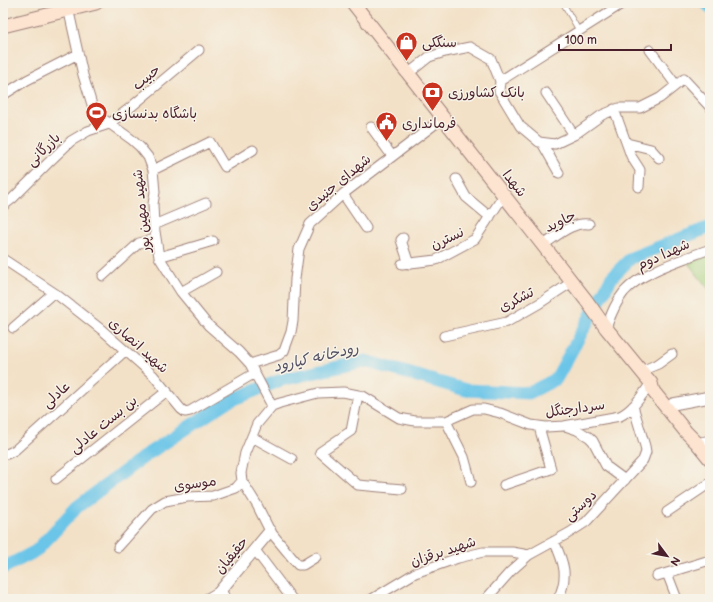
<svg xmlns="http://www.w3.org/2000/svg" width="713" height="602" viewBox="0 0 713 602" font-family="'Balsamiq Sans','Playpen Sans Arabic',sans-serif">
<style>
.green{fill:#a5d07d;stroke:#787854}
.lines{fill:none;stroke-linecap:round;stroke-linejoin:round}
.river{stroke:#6bc5e8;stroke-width:13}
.service-casing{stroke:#9e8079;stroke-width:6}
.minor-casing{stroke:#9e8079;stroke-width:11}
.tertiary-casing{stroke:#9e8079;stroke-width:13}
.secondary-casing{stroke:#9e8079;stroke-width:15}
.service{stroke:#fff;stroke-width:4.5}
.minor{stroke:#fff;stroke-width:9}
.tertiary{stroke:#fff;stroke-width:11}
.secondary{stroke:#fde4d1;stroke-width:13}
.labels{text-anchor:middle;stroke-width:3;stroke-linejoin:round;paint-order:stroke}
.poi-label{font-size:14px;fill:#4a1f2b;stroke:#f7f3e8;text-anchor:start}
.street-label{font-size:14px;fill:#4a1f2b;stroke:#f7f3e8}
.water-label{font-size:15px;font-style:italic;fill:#545164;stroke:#f7f3e8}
</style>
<rect width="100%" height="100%" fill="#f7f3e8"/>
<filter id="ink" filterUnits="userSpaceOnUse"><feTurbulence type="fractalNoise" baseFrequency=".025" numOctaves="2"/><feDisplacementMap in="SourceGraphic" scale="8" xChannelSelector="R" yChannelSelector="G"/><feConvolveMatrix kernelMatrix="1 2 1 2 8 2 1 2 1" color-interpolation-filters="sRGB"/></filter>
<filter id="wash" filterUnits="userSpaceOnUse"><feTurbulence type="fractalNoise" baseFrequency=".012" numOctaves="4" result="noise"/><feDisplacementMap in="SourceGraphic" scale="16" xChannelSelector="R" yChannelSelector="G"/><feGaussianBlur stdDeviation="0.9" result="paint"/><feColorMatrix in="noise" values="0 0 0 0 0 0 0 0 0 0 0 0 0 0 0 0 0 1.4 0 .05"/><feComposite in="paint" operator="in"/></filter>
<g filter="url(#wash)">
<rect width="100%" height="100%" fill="#f3e1c7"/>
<path class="green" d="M710,255V291L688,263Z"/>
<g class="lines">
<path class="river" d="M706,3L710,7
M3,568L36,551L77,507L149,453L227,402L281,380L365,361L466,390L529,393L556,379L612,277L631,258L710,227"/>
</g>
</g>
<g filter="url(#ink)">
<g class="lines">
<defs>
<path id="service" d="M563,3L579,31"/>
<path id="minor" d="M67,3L83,75L93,108L99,116L131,139L140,147L148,157L153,170L155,192L153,204L154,225L159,257L181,292L208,325L239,352L250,364L272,406
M650,50L676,85
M409,73L429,57L445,52L470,47L491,59L500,81L499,91L520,126L539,142L555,144L574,135L602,115L619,108H640L660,98L684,79L710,107
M500,81L623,3
M546,93L574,135
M3,95L27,80L78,54
M614,109L631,156L640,170L639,187
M371,127L392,156
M542,143L559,173
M627,143L651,149L659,158
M153,170L210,142L225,167L253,150
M456,179L466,197L490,217
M343,194L366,228
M3,206L12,199L48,163L71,141L88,131L109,124L131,107L199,50
M154,225L206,203
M403,238L401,240L409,264
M543,245C556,237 573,221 589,224
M159,257L213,241
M3,259L56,294L102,330L153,375L181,409L185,412L190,411L255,373
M402,264L436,260L475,239L504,195
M103,276L139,243L156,239
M181,292L216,272
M13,328L53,293
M606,328C611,315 615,303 624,292C642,271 685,259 710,249
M444,336L507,322L540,303L572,282
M250,364L279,355L284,351L291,332L293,321L295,279L299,249L310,224L343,194L443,118
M641,371L658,364L672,354
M358,395L351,431L320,452L358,485L402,489
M446,421L464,457L471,482
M565,426L577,430L589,437L593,441L606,466L625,480
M252,437L292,459
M697,443L710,440
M3,453L7,454L15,450L125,351
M56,479L167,391
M504,485L551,469L539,427
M667,512L710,483
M554,541C564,563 569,576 558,599
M118,547L152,509L165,501L187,497L213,496L236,488L242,481
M255,550L292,599
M316,557L303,565H298L270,531L257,505L242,481L241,473L245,453L257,424L272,406L280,403L318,393L343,392L363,396L399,418L415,421H446L473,409H484L500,413L531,425L546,427L564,426L620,416C634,409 642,395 651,383
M667,573L677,599
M657,576L710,560
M206,599L220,591
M372,599L415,573L458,558L483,552H512L529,555
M486,599L510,572L529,555L569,533L586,522L643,460L646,452L645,446L633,406"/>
<path id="tertiary" d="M673,404L710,397
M225,599L220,591L270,531"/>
<path id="secondary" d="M353,3L586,300L606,328L651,383L653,391L686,432L697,443L710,459
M3,26L96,3"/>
</defs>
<use href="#service" class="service-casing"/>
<use href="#minor" class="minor-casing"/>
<use href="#tertiary" class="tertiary-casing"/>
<use href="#secondary" class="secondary-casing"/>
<use href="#service" class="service"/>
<use href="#minor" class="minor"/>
<use href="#tertiary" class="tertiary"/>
<use href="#secondary" class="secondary"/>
</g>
</g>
<defs>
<symbol id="shop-pin" viewBox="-11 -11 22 30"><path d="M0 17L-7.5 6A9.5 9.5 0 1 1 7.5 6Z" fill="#c8321e" stroke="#f7f3e8"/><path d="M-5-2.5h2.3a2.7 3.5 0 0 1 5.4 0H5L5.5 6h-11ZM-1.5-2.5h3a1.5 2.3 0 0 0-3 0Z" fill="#fff"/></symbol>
<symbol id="bank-pin" viewBox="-11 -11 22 30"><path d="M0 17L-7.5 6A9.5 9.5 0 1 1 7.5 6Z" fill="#c8321e" stroke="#f7f3e8"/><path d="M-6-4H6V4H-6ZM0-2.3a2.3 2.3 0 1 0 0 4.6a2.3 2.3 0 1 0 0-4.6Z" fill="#fff"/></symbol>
<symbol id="stadium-pin" viewBox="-11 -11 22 30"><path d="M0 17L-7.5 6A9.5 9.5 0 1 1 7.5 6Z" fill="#c8321e" stroke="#f7f3e8"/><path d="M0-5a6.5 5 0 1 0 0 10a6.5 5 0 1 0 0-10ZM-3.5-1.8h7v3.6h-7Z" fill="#fff"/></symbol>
<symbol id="civic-pin" viewBox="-11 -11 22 30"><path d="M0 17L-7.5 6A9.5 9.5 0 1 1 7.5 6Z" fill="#c8321e" stroke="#f7f3e8"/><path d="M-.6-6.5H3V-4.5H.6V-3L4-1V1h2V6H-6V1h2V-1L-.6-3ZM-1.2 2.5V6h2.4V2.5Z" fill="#fff"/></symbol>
</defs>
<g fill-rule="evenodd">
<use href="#shop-pin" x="394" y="30" width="25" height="34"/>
<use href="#bank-pin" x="420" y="80" width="25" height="34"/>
<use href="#stadium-pin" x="84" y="100" width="25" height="34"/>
<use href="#civic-pin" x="374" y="110" width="25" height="34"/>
</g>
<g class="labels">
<g class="poi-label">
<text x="422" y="47">سنگکى</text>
<text x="448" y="97">بانک کشاورزى</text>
<text x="112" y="118">باشگاه بدنسازى</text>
<text x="402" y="128">فرماندارى</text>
</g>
<g class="street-label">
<text transform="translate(146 77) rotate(-40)" y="5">حبیب</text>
<text transform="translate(43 149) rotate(-44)" y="5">بازرگانی</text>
<text transform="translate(338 182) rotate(-40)" y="5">شهدای جنیدی</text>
<text transform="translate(515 183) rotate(52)" y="5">شهدا</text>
<text transform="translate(141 211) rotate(-96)" y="5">شهید مهین پور</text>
<text transform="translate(560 221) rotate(-26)" y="5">جاوید</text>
<text transform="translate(447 238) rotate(-25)" y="5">نسترن</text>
<text transform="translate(663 254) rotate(-24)" y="5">شهدا دوم</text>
<text transform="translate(516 299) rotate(-27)" y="5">تشکری</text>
<text transform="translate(139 345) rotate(42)" y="5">شهید انصاری</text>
<text transform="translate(56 394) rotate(-42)" y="5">عادلی</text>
<text transform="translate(575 408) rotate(-8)" y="5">سردارجنگل</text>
<text transform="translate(103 424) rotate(-39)" y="5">بن بست عادلی</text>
<text transform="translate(195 483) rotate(-8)" y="5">موسوی</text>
<text transform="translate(580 505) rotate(-42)" y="5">دوستی</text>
<text transform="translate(443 551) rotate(-18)" y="5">شهید برقزان</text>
<text transform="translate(231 555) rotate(-50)" y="5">حقیقیان</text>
</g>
<g class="water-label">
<text transform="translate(316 357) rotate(-13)" y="5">رودخانه کیارود</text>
</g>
</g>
<rect width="713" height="602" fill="none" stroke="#f7f3e8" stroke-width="16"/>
<g transform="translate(667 556) rotate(122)" stroke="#f7f3e8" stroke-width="3" paint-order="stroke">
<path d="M0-3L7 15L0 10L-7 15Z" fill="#4a1f2b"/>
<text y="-6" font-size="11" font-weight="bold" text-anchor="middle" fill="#4a1f2b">N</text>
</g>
<path d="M559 44v6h112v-6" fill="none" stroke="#4a1f2b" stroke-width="2"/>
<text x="565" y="44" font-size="12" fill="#4a1f2b" stroke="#f7f3e8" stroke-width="3" paint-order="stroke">100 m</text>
</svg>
